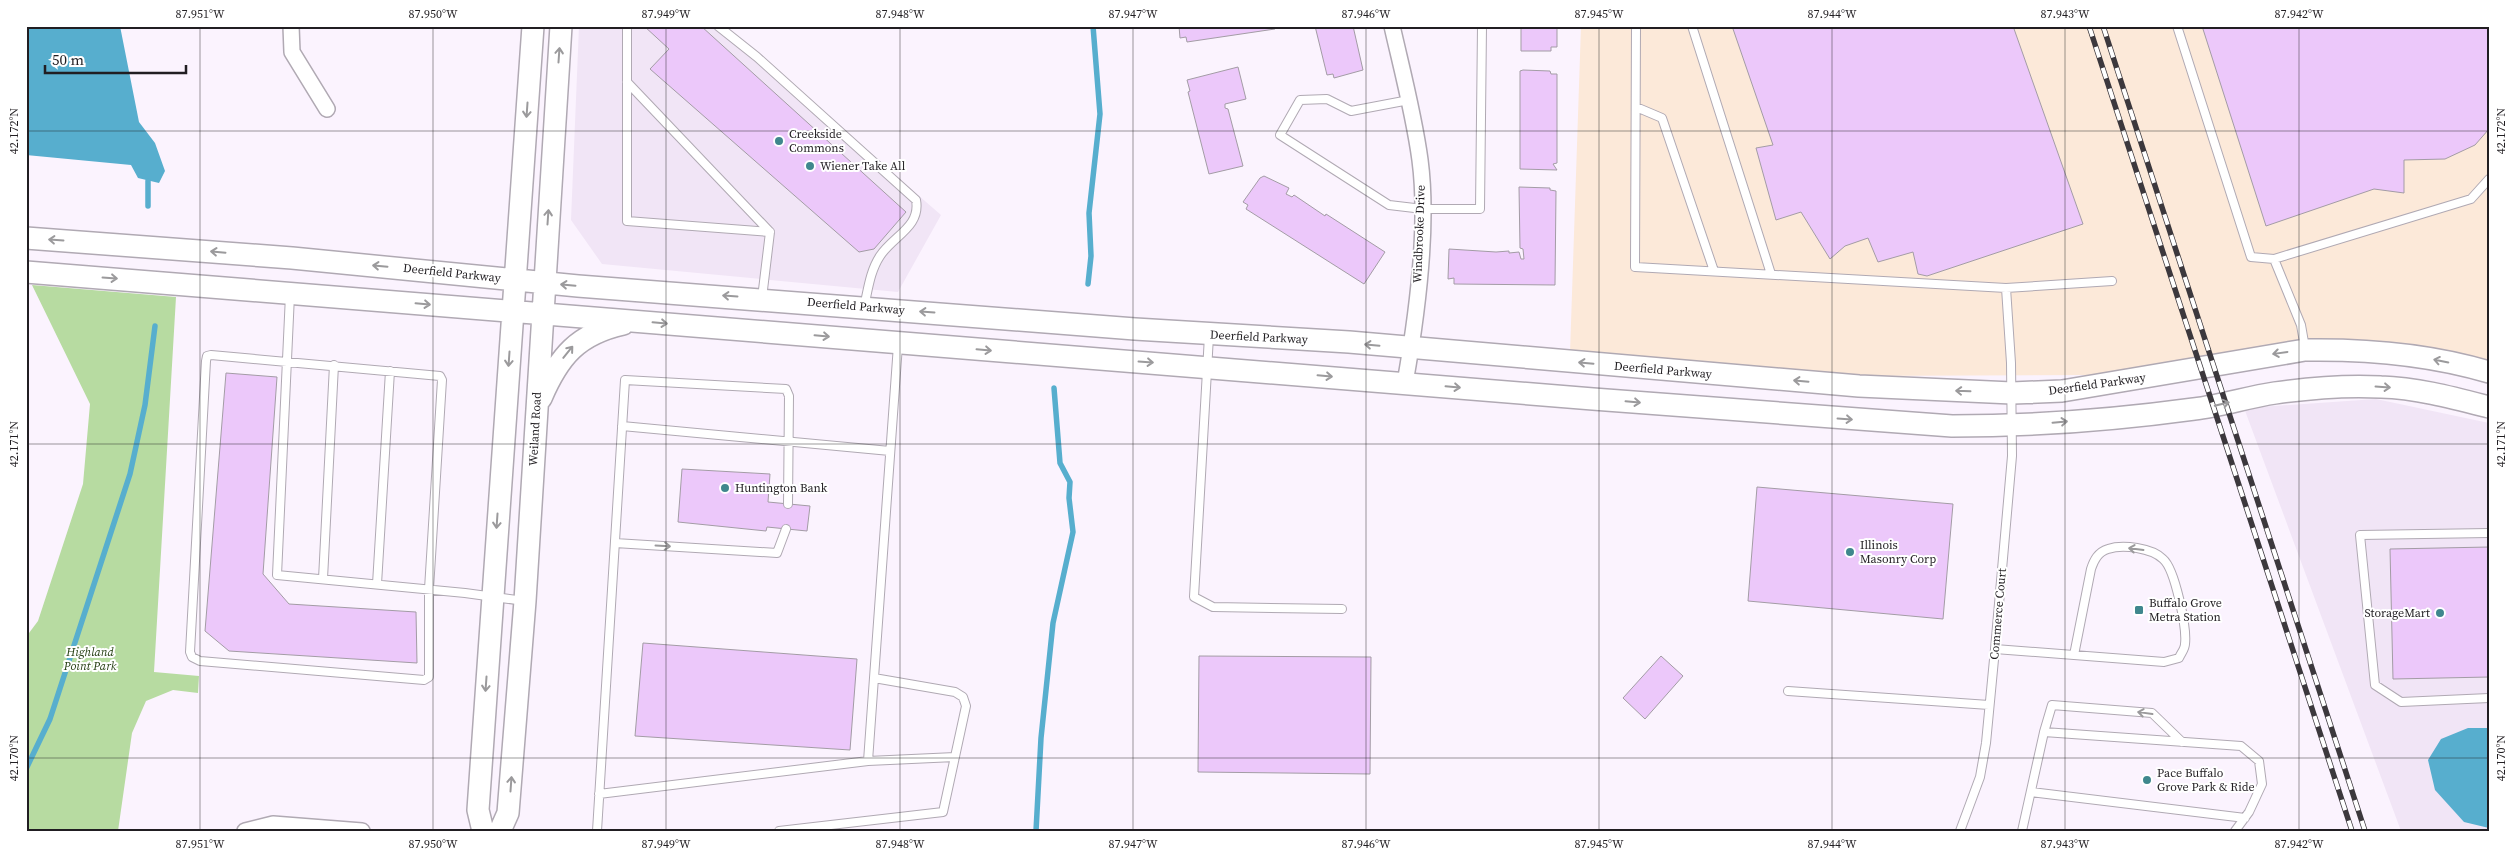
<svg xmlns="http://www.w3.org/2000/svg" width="2515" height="857" viewBox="0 0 2515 857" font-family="'Source Serif 4',serif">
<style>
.built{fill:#f1e5f6}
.industrial{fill:#fce9d9}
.green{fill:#b7dba1}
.water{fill:#57aece}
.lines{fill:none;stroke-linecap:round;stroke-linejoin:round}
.stream{stroke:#57aece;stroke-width:5.5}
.building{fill:#ecc8fa;stroke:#a39ca5}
.service-casing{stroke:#b0a9b3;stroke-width:10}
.minor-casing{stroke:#b0a9b3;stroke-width:18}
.secondary-casing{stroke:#b0a9b3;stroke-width:24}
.service{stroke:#fff;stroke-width:8}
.minor{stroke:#fff;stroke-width:15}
.secondary{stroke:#fff;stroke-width:21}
.rail-casing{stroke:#3c383d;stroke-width:5.5}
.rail{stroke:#fff;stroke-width:4;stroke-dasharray:11;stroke-linecap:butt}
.oneway{stroke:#9b9a9c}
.ticks{fill:none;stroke:#211e22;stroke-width:1;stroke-opacity:0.45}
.poi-dot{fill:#3f878d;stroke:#fff;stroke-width:2}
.labels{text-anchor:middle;stroke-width:4;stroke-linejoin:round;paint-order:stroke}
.poi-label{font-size:12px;fill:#211e22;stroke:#fff;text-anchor:start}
.street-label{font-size:12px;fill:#211e22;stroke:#fff}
.park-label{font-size:12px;font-style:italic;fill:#253e12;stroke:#fff}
.neatline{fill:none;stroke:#211e22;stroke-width:2}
.ticks-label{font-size:12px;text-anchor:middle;fill:#211e22}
</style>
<rect width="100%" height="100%" fill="#fbf3fe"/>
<path class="built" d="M579,26H724L941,215L898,292L602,264L571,220Z
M2376,399L2489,423V831H2401L2244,408Z"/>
<path class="industrial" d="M1581,26H2489V368L2370,342L2093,375L1846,376L1570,353Z"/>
<path class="green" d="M32,285L176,297L154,672L199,676L198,693L173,690L146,701L132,733L118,831H26V637L38,621L83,484L90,404Z"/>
<path class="water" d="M26,26H120L139,122L155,143L165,171L159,183L138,178L131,165L26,155Z
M2468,728H2489V828L2464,822L2435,790L2428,760L2441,739Z"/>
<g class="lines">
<path class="stream" d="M148,206V181
M1088,284L1091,256L1089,213L1100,114L1093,26
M26,769L50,719L130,474L145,405L155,326
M1036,831L1041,738L1053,623L1073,532L1069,498L1070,482L1060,463L1054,388"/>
</g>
<path class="building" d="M644,26H701L906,212L874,249L859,252L650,69L669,49Z
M1179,26H1275V29L1187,42L1186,37L1180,38Z
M1315,26H1353L1363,70L1334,78L1333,74L1327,75Z
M1521,26H1557V47H1551V51H1521Z
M1732,26H2013L2083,224L1927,276L1918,274L1913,252L1878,262L1868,238L1845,246L1830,259L1801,212L1776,220L1756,148L1773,145Z
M2202,26H2489V129L2475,145L2445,159L2404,160V193L2374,189L2266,226Z
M1238,67L1246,99L1225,104V108L1228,109L1243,166L1209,174L1188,92L1190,91L1187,80Z
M1523,70L1550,71L1551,74H1557V163L1553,164L1557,170L1520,169V71Z
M1264,176L1289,188L1286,194L1292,197L1294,195L1325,216L1326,214L1385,252L1364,284L1246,209L1248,205L1243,202L1260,178Z
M1519,187L1550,188V190L1556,191L1555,285L1454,284V278L1448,279L1449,249L1496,252L1509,251V253L1519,252L1521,259H1524L1523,249L1520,248Z
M226,373L277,377L263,574L289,604L416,612L417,663L229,651L205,631Z
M682,469L770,474L768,502L810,506L807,531L767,527L766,531L678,522Z
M1757,487L1953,504L1943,619L1748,601Z
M2489,547V677L2393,679L2390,549Z
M643,643L857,659L850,750L635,736Z
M1199,656L1371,657L1370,774L1198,772Z
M1661,656L1683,676L1645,719L1623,698Z"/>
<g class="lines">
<defs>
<path id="service" d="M627,26V221L770,232L762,298
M718,26L757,57L916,200C921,227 893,236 880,256C870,271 868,290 864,307
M1636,26L1635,267L2006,288L2112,281
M1692,26L1771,274
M2177,26L2251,257L2274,259
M627,82L770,232
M1409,100L1351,111L1327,99L1300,100L1280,135L1389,205L1423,209H1480L1482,26
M1636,107L1662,118L1714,271
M290,295L277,575L465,593L524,601
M1209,336L1194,597L1213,607L1342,609
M2305,348L2301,325L2274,259L2471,199L2489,179
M211,355L440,376L442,380L429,589V677L424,680L200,661L192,657L190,652L206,361L207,356Z
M622,426L890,451
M2489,533L2360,535L2375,685L2401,702L2489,698
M615,543L777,553L786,529
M323,579L334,365
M377,584L390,371
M1995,649L2164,662L2179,658C2181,653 2185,649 2185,644C2187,628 2175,569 2163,559C2152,548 2123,544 2108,549C2098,552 2094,560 2091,569L2074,655
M1788,691L1989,705
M2044,732L2052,705L2152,713L2182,742
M868,761L898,345
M2031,792L2245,818
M599,794L868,761L955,757
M597,831L625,380L786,389L789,396L788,504
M779,831L943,812L966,706L963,697L955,692L874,678
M1960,831L1980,777L1986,743L1995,649L2012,456L2011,363L2006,288
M2022,831L2044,732L2241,746L2259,761L2262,784L2249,812L2235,831"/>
<path id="minor" d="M291,26L292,52L327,109
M1392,26C1402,70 1414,115 1420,160C1429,228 1417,315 1405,383
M245,831L273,824L362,831"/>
<path id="secondary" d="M26,238L292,258L578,286L1135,329L1349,342L1859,386L2012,393L2062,391L2305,350C2367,349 2429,354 2489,372
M26,272L1593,399L1952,426C2033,426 2113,420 2194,409C2221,406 2248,397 2275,393C2310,388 2346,385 2381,387C2417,388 2454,398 2489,407
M541,398C559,356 578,334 623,324
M483,831L478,810L533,26
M500,831L508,813L525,601L561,26"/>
</defs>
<use href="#service" class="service-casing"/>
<use href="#minor" class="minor-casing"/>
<use href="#secondary" class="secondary-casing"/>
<use href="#service" class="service"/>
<use href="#minor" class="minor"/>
<use href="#secondary" class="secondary"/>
<defs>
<path id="rail" d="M2089,26L2352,831
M2103,26L2365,831"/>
</defs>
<use href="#rail" class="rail-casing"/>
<use href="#rail" class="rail"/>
</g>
<defs><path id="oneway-shaft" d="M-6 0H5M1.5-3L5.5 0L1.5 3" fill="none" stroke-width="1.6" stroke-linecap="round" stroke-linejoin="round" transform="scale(1.25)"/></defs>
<g class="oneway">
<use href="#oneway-shaft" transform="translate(559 55) rotate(-86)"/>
<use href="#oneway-shaft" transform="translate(527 110) rotate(94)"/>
<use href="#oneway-shaft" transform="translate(548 217) rotate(-86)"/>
<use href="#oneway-shaft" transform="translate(56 240) rotate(-176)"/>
<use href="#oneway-shaft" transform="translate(218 252) rotate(-175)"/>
<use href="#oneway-shaft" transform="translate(380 266) rotate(-175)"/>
<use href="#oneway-shaft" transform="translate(110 278) rotate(4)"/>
<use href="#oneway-shaft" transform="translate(568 285) rotate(-175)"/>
<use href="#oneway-shaft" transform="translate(730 296) rotate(-176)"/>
<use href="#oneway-shaft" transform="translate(423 304) rotate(5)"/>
<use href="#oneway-shaft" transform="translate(927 312) rotate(-176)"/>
<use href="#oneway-shaft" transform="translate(660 323) rotate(5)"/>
<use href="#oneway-shaft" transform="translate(822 336) rotate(5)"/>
<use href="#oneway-shaft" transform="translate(1372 345) rotate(-175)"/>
<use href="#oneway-shaft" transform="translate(984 350) rotate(5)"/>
<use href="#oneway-shaft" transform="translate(568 352) rotate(-51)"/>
<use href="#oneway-shaft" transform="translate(2280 353) rotate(172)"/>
<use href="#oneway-shaft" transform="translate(509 359) rotate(94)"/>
<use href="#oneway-shaft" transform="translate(2441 361) rotate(-169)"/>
<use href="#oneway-shaft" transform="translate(1146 362) rotate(4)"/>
<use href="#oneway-shaft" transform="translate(1586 363) rotate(-175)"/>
<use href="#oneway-shaft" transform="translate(1325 376) rotate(5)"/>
<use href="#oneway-shaft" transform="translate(1801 381) rotate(-175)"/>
<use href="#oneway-shaft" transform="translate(1453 387) rotate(5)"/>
<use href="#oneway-shaft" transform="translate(2383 387) rotate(4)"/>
<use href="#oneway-shaft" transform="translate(1963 391) rotate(-178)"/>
<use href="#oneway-shaft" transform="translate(1633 402) rotate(5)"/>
<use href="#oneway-shaft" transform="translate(2222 404) rotate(-14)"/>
<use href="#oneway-shaft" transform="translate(1845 419) rotate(4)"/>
<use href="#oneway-shaft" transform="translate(2060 422) rotate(-5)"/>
<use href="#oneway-shaft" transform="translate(497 521) rotate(94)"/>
<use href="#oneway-shaft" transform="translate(663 546) rotate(3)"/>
<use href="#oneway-shaft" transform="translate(2136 549) rotate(-173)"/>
<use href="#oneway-shaft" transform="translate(486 684) rotate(94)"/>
<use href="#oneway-shaft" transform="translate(2145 713) rotate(-172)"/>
<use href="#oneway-shaft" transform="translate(511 784) rotate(-86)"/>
</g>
<path class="ticks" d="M200,26V831M433,26V831M666,26V831M900,26V831M1133,26V831M1366,26V831M1599,26V831M1832,26V831M2065,26V831M2299,26V831M26,131H2489M26,444H2489M26,758H2489"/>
<g class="poi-dot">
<circle cx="779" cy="141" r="5"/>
<circle cx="810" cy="166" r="5"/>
<circle cx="725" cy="488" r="5"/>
<circle cx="1850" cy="552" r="5"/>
<rect x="2134" y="605" width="10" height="10" rx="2.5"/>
<circle cx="2440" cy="613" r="5"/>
<circle cx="2147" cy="780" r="5"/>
</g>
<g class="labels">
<g class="poi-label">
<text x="789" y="138">Creekside<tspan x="789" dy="14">Commons</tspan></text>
<text x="820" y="170">Wiener Take All</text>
<text x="735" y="492">Huntington Bank</text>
<text x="1860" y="549">Illinois<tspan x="1860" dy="14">Masonry Corp</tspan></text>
<text x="2149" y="607">Buffalo Grove<tspan x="2149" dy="14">Metra Station</tspan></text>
<text x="2430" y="617" text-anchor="end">StorageMart</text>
<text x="2157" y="777">Pace Buffalo<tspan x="2157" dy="14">Grove Park &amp; Ride</tspan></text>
</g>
<g class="street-label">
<text transform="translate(1419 234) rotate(-88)" y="4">Windbrooke Drive</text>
<text transform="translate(452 273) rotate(6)" y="4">Deerfield Parkway</text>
<text transform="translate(856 306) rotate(5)" y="4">Deerfield Parkway</text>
<text transform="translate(1259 337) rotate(3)" y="4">Deerfield Parkway</text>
<text transform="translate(1663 370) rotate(5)" y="4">Deerfield Parkway</text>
<text transform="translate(2097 384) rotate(-8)" y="4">Deerfield Parkway</text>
<text transform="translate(535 429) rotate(-87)" y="4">Weiland Road</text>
<text transform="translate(1998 614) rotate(-85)" y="4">Commerce Court</text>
</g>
<g class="park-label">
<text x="90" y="656">Highland<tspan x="90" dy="14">Point Park</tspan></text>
</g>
</g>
<rect width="2515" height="857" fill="none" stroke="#ffffff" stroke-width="55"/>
<path d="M45 65v8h141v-8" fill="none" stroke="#211e22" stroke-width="2.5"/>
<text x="52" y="65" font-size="15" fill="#211e22" stroke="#ffffff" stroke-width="4" paint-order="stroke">50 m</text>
<rect x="28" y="28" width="2460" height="802" class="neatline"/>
<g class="ticks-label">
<text x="200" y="18">87.951°W</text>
<text x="433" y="18">87.950°W</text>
<text x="666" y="18">87.949°W</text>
<text x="900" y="18">87.948°W</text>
<text x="1133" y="18">87.947°W</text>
<text x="1366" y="18">87.946°W</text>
<text x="1599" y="18">87.945°W</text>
<text x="1832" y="18">87.944°W</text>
<text x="2065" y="18">87.943°W</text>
<text x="2299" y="18">87.942°W</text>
<text transform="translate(14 131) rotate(-90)" y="4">42.172°N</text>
<text transform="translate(2501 131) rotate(-90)" y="4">42.172°N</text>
<text transform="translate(14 444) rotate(-90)" y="4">42.171°N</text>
<text transform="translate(2501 444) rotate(-90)" y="4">42.171°N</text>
<text transform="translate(14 758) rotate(-90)" y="4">42.170°N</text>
<text transform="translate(2501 758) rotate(-90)" y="4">42.170°N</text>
<text x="200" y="848">87.951°W</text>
<text x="433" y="848">87.950°W</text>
<text x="666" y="848">87.949°W</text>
<text x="900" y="848">87.948°W</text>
<text x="1133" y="848">87.947°W</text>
<text x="1366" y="848">87.946°W</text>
<text x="1599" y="848">87.945°W</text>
<text x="1832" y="848">87.944°W</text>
<text x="2065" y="848">87.943°W</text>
<text x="2299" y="848">87.942°W</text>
</g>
</svg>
